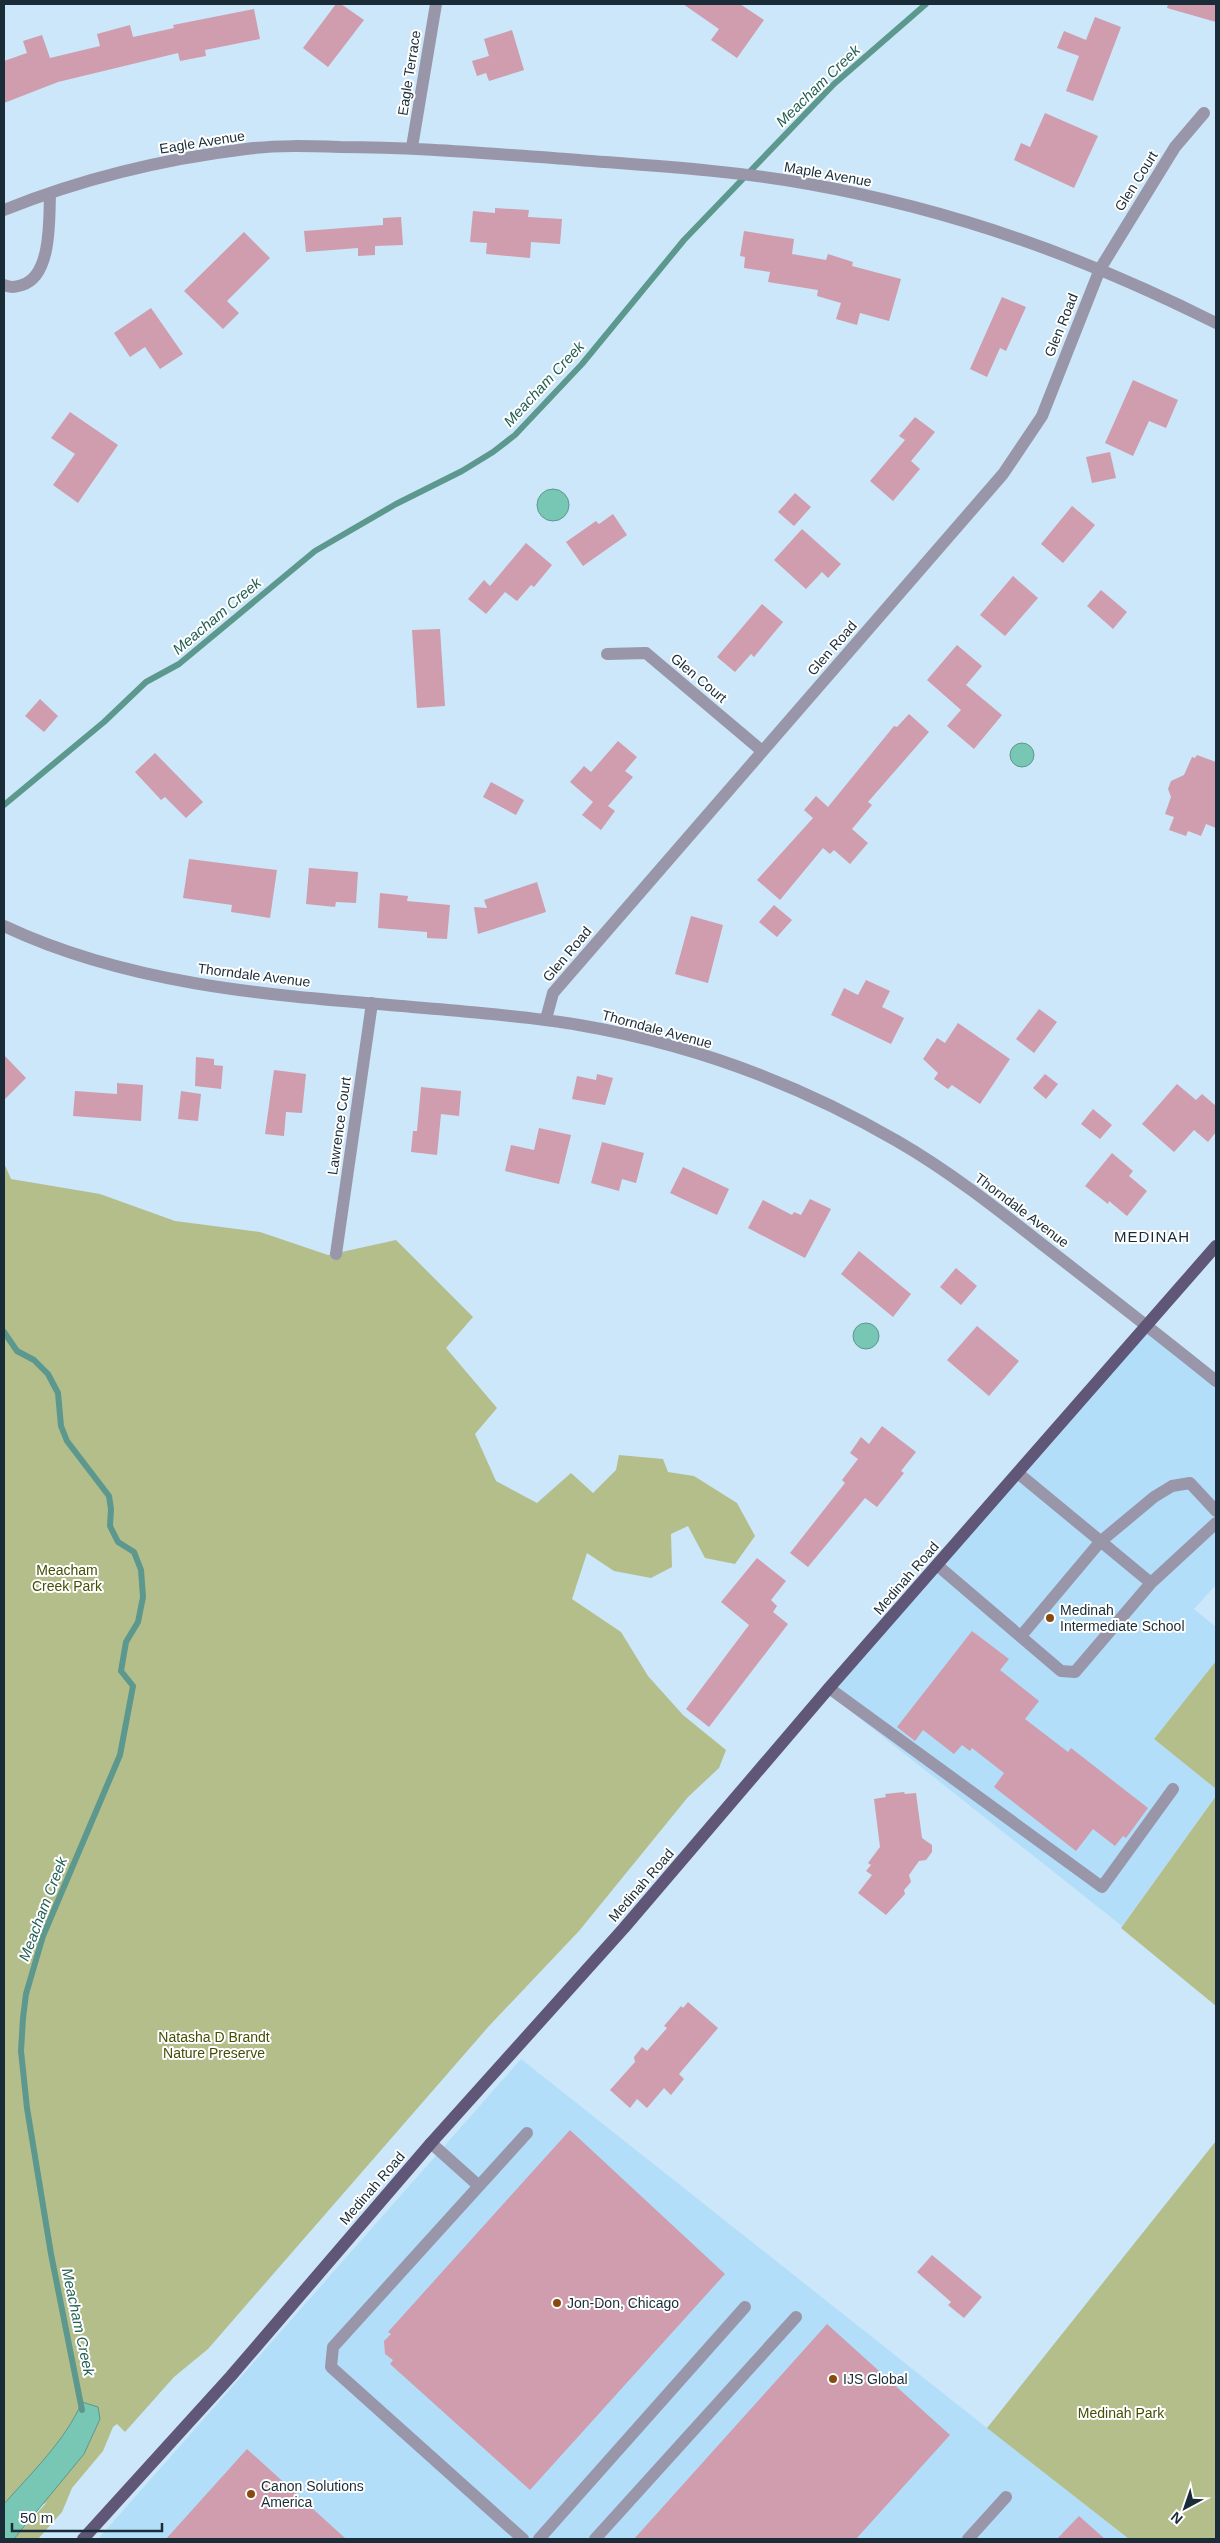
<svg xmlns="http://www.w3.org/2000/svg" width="1220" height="2543" viewBox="0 0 1220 2543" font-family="Helvetica,sans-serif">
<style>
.built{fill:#b3defa}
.green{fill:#b4be8b}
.water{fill:#78c6b4;stroke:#5c988e}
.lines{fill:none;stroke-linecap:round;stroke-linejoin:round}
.stream{stroke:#5c988e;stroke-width:6}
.building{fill:#cf9dad}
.minor{stroke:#9a96a9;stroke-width:12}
.major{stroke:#605778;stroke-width:12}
.poi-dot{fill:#894a10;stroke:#fff;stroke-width:2}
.labels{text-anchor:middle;stroke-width:4;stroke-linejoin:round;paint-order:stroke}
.street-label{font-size:14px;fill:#192c37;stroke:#fff}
.park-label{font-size:14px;fill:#454e05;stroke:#fff}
.poi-label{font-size:14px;fill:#192c37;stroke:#fff;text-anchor:start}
.water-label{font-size:15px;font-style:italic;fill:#226053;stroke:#fff}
.neighbourhood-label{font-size:15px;letter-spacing:1px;fill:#192c37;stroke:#fff}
</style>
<rect width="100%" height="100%" fill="#cbe7f9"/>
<path class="built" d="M1148,1326L1216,1380V1585L1194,1609L1216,1627V1661L1154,1739L1216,1789V1796L1122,1926L829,1694Z
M521,2059L987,2428L1129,2539H98Z"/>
<path class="green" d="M4,1163L11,1179L100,1194L175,1221L260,1232L328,1255L396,1240L473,1317L446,1348L497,1408L475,1434L496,1481L537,1503L571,1473L593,1493L616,1470L619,1455L663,1459L668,1472L694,1476L737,1503L755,1536L735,1564L705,1558L688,1526L671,1534L672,1567L651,1578L614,1571L587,1553L572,1599L621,1632L648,1676L683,1715L726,1750L719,1768L688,1797L579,1931L489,2026L208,2349L174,2377L125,2432L117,2424L113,2427L103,2451L72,2488L62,2512L38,2539H14L47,2502L4,2528Z
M1216,1661V1789L1154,1739Z
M1216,1796V2006L1121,1928Z
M1216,2141V2539H1129L987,2428Z"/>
<path class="water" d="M537 505a16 16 0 1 1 32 0a16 16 0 1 1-32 0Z
M1010 755a12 12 0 1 1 24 0a12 12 0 1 1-24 0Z
M853 1336a13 13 0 1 1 26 0a13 13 0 1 1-26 0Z
M82,2402L98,2407L100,2419L84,2454L14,2539H4V2504C32,2472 65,2441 82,2402Z"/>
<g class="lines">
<path class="stream" d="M4,805L104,722L146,682L179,664L315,551L396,504L462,471L493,452L515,435L582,364L684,240L834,84L926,4
M4,1332L17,1351L34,1360L48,1374L58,1393L61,1426L67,1441L109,1496L111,1509L110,1526L118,1542L134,1552L141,1570L143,1597L138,1622L126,1642L121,1671L133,1686L120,1755L43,1936L26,1994L23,2018L21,2051L27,2108L51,2254L82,2410"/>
</g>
<path class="building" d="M336,4H341L364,20L328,67L303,48Z
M683,4H740L764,20L737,58L711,40L719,29Z
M1168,4H1216V22L1167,8Z
M254,9L260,39L205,50L206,56L180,61L178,53L58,82L4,103V61L27,53L23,41L42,35L50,58L100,46L97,34L130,25L133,37L174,28L173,25Z
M1095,17L1121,27L1093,101L1066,91L1079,56L1057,48L1064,31L1086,40Z
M512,30L524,70L489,81L486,73L477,76L472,61L489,56L484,39Z
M1045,113L1098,136L1074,188L1014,160L1021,143L1030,147Z
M495,208L529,210L528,217L562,219L560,244L531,242L530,258L486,254L487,243L470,242L473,211L495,213Z
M401,217L403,245L375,246V255L358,256V248L306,252L304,231L383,225V218Z
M744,231L794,239L792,254L826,260L828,254L853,262L852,266L901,279L889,321L860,313L857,325L836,319L841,303L817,296L818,290L768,282L770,272L744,268L745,257L740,256Z
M244,232L270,258L227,301L239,313L223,329L184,291Z
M1002,297L1026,307L1006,351L1000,348L987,377L970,369Z
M151,308L183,354L160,369L145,347L130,357L114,333Z
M1133,380L1178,400L1166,428L1149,421L1133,456L1105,443Z
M70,412L118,445L78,503L53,485L75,454L51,438Z
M915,417L935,432L911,461L920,469L893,501L870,481L905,440L899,436Z
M1110,452L1116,478L1092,483L1086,457Z
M795,493L811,507L794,526L778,512Z
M1072,506L1095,525L1063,563L1041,544Z
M613,514L627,535L583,566L566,542L596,521L599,524Z
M802,529L841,564L828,578L822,572L806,589L774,560Z
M526,543L552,565L534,587L531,585L517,601L505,592L486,614L468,599L484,580L490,586Z
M1013,576L1038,598L1005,636L980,615Z
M1101,590L1127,612L1113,629L1087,606Z
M762,604L783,622L754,657L751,654L735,672L717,657Z
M440,629L445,706L417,708L412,630Z
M957,645L982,666L966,685L1002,715L974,749L947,726L961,710L927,680Z
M40,699L58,716L44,732L25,716Z
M909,714L929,732L868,802L872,805L852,829L868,843L850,864L834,850L830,854L823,848L780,900L757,880L813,818L804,810L816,796L828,807L894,726L897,727Z
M618,741L637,757L625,771L633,777L608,806L615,811L601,830L582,815L593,802L570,782L584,766L591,772Z
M155,753L203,802L186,818L165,797L161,800L135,772Z
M1197,755L1216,762V828L1206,824L1201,836L1188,831L1186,836L1169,830L1174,817L1165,814L1171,797L1168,789L1171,781L1184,775L1192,757L1195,758Z
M491,782L524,800L516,815L483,797Z
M189,859L277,870L270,918L231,912L232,905L183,898Z
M309,868L358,872L356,903L336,902L335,907L306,904Z
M537,882L546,912L478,934L474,907L487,908L484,900Z
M380,893L408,896L407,901L450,905L447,939L427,938V932L378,928Z
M774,905L792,920L777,937L759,922Z
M691,916L723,925L708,983L675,974Z
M866,980L890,991L882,1007L904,1018L891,1044L831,1015L844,988L858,995Z
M1039,1009L1057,1022L1034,1053L1016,1039Z
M958,1023L1010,1059L980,1104L952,1085L948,1089L934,1079L938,1073L923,1059L937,1038L945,1043Z
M4,1055L26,1078L4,1100Z
M196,1057L214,1059V1065L223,1066L221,1089L195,1086Z
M274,1070L306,1074L302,1113L286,1112L284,1136L265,1134Z
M597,1074L613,1078L605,1105L572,1099L577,1076L596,1080Z
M1045,1074L1058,1084L1046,1099L1033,1088Z
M117,1083L143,1085L141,1121L73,1116L75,1091L117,1094Z
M1177,1084L1196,1100L1202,1094L1216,1106V1132L1208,1142L1194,1130L1174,1152L1142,1124Z
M421,1087L461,1091L459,1116L441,1114L437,1155L411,1152L413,1131H417Z
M181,1091L201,1094L198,1121L178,1119Z
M1093,1109L1112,1125L1100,1139L1081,1124Z
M539,1128L571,1135L559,1184L505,1171L511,1145L534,1150Z
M602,1142L644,1153L636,1183L622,1179L619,1191L591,1183Z
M1112,1153L1133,1171L1129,1176L1147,1191L1127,1216L1109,1201L1108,1204L1085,1186Z
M683,1167L729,1189L717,1215L670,1193Z
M810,1199L831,1209L805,1258L748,1228L763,1200L792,1215L794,1212L801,1215Z
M859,1251L911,1294L893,1317L841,1274Z
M956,1268L977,1286L961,1305L940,1287Z
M977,1326L1019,1361L989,1396L947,1360Z
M882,1426L916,1452L901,1471L904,1473L877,1507L865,1498L808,1567L790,1553L845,1483L842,1480L858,1459L850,1453L861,1437L869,1444Z
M757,1558L786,1581L771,1600L777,1606L773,1612L788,1624L709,1727L686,1709L749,1625L721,1602Z
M972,1631L1009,1659L1000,1670L1039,1701L1025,1719L1068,1752L1071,1748L1148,1808L1126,1838L1123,1836L1115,1846L1093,1829L1076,1851L994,1787L1004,1773L972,1748L970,1751L962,1745L954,1754L923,1730L915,1741L897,1727Z
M904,1792L905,1794L916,1793L922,1838L932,1845V1852L926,1860L919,1861L909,1875L911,1882L904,1890L905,1894L886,1915L858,1893L872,1875L866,1871L871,1865L868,1863L880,1847L874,1799L886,1797L885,1794Z
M688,2002L718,2028L679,2074L684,2079L671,2095L664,2088L647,2108L637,2099L630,2108L610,2090L635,2062L634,2057L642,2047L647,2051L667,2028L664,2026L681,2006L683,2008Z
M570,2130L725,2274L530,2490L390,2364L393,2360L385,2354L384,2341L391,2334L388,2332Z
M932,2255L982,2297L964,2318L948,2305L951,2302L917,2272Z
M827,2324L950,2435L856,2539H634Z
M247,2449L346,2539H166Z
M1079,2516L1105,2539H1057Z"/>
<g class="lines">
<path class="minor" d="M412,147L436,4
M4,210C81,179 163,159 246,149C277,145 309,146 340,147C411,147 482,153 553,158C638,165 725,169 809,184C955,210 1084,257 1216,323
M4,285C11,288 15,287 22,285C52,276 49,219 50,194
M607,654L646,653L762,751
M4,926C146,993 307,997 460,1011C500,1015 540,1018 579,1025C691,1044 799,1084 897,1141C949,1171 996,1208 1043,1245C1101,1290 1159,1335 1216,1381
M546,1019L553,993L1003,474L1042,416L1100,269L1175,147L1204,113
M336,1254L372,1003
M1018,1473L1151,1583
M937,1565L1061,1671L1075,1672L1151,1583L1216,1523
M1021,1636L1100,1542L1154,1497L1172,1486L1190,1483L1216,1511
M829,1688L1102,1887L1173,1789
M431,2143L479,2186
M523,2539L331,2367L333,2347L527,2133
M539,2539L745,2307
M595,2539L796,2317
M968,2539L1006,2497"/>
<path class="major" d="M83,2539L231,2376L431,2143L624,1928L829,1688L1216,1246"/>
</g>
<g class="poi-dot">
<circle cx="1050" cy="1618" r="5"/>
<circle cx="557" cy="2303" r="5"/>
<circle cx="833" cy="2379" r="5"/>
<circle cx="251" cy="2494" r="5"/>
</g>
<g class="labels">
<g class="street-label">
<text transform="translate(409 73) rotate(-81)" y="5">Eagle Terrace</text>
<text transform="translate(202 142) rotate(-9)" y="5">Eagle Avenue</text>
<text transform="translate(828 174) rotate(10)" y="5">Maple Avenue</text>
<text transform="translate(1136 181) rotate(-58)" y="5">Glen Court</text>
<text transform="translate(1061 325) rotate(-68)" y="5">Glen Road</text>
<text transform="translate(832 648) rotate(-49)" y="5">Glen Road</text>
<text transform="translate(699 678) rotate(40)" y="5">Glen Court</text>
<text transform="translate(567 954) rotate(-50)" y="5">Glen Road</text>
<text transform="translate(254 975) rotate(7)" y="5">Thorndale Avenue</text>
<text transform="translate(657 1029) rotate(15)" y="5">Thorndale Avenue</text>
<text transform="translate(339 1126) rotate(-82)" y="5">Lawrence Court</text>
<text transform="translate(1022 1210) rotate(37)" y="5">Thorndale Avenue</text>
<text transform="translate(906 1578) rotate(-49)" y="5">Medinah Road</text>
<text transform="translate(641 1885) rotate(-49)" y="5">Medinah Road</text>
<text transform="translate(372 2188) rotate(-49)" y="5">Medinah Road</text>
</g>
<g class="park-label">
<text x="67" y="1575">Meacham<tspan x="67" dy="16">Creek Park</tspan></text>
<text x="214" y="2042">Natasha D Brandt<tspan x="214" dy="16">Nature Preserve</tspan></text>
<text x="1121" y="2418">Medinah Park</text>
</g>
<g class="poi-label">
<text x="1060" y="1615">Medinah<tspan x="1060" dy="16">Intermediate School</tspan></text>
<text x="567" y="2308">Jon-Don, Chicago</text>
<text x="843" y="2384">IJS Global</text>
<text x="261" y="2491">Canon Solutions<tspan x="261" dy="16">America</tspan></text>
</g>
<g class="water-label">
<text transform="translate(818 86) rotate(-44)" y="5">Meacham Creek</text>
<text transform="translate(544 384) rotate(-47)" y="5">Meacham Creek</text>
<text transform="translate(217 616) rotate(-40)" y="5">Meacham Creek</text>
<text transform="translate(43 1909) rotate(-69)" y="5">Meacham Creek</text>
<text transform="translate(78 2322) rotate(78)" y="5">Meacham Creek</text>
</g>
<g class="neighbourhood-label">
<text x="1152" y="1242">MEDINAH</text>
</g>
</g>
<rect width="1220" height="2543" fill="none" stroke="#192c37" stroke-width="10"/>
<g transform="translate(1185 2508) rotate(220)" stroke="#ffffff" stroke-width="4" paint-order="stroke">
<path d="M0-4L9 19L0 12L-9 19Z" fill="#192c37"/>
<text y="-8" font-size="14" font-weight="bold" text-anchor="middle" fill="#192c37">N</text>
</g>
<path d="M12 2523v8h150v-8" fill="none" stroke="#192c37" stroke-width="2.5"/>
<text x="20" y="2523" font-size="15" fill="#192c37" stroke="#ffffff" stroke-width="4" paint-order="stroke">50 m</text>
</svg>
